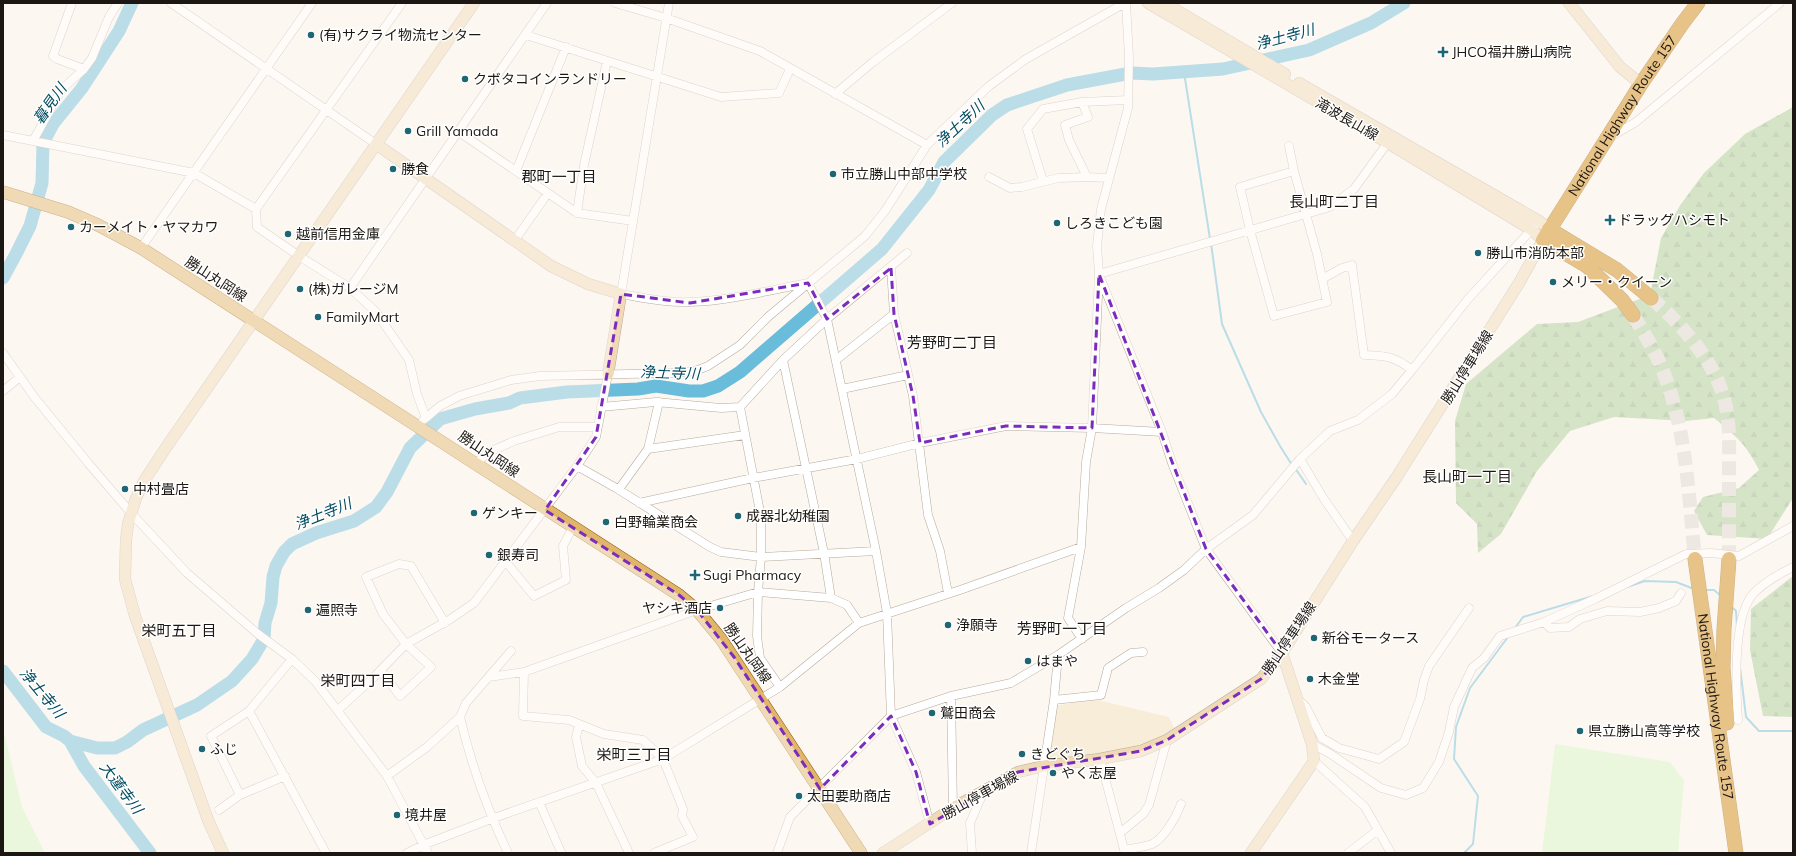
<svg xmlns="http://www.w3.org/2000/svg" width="1796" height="856" viewBox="0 0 1796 856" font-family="Mulish,'Noto Sans JP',sans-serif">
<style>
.commercial{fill:#f8edd8}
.grass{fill:#d5f7c4}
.forest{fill:url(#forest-firs)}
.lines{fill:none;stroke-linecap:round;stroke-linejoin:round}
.stream{stroke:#69bcda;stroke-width:2}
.river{stroke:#69bcda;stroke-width:13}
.highway-tunnel{stroke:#dbd5d0;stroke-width:14;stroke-dasharray:14 7;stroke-linecap:butt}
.street-casing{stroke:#b7aa9d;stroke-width:9}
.secondary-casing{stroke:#b7aa9d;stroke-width:12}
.primary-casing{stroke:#8f5e0b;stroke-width:13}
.highway-casing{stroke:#8f5e0b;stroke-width:15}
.street{stroke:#fff;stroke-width:8}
.secondary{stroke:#f0dab5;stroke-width:11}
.primary{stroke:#e1b56a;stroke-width:12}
.highway{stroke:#cd8407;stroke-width:14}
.marked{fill:none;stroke:#7b2cbf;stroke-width:3;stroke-dasharray:8 5;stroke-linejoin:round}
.poi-dot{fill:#1e6674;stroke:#fff;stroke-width:1.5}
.labels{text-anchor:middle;stroke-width:3;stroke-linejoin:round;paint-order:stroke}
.poi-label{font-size:14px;fill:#1c1712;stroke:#fff;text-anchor:start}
.street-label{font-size:14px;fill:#1c1712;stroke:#fff}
.water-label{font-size:15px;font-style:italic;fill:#004c60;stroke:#fff}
.neighbourhood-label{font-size:15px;fill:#1c1712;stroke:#fff}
</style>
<defs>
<pattern id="forest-firs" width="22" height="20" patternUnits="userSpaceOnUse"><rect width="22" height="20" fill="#a4cc91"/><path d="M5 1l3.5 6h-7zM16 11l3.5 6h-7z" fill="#8dae7c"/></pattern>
</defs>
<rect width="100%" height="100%" fill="#fdf7f2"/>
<path class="commercial" d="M1093,699L1169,717L1175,730L1156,740L1135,748L1046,761L1055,706Z"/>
<path class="grass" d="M3,728L22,807L45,853H3Z
M1555,744L1670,762L1684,780L1678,853H1542Z"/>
<path class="forest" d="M1793,107V498L1767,539L1707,535L1694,511L1703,497L1739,488L1759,470C1746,444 1736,436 1714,418L1686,421L1614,417L1570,431L1537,471L1501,534L1478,553L1477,524L1456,503L1455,421L1466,384L1537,324L1578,322L1650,295L1661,238L1681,204L1704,173L1745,134Z
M1793,576V717L1763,716L1750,650L1751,609Z"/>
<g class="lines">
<path class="stream" d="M1184,72L1210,239
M1211,243L1222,324L1261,412L1280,446L1292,465
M1295,468L1306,484
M1627,587L1645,581L1676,582L1694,589
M1704,590H1714L1720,595
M1732,607L1736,611L1737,627
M1515,628L1523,617L1593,596
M1740,667L1746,717L1759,731H1793
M1464,853L1473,844L1478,796L1454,759L1456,727L1470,688L1508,637"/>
<path class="river" d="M3,278L16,254L30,226L42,183L43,143L53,124L82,88L119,31L132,3
M3,671L46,727L64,736L70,741L97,748H115L127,742L143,730L197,705L232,681L252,659L264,639L265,623L271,603L273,577L276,566L284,552L292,544L316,533L354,521L376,507L387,492L410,448L440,419L475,409L509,403L520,398L567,392L638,389L656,386L689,391H703L718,386L740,372L882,249L929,190L944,162L992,115L1007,105L1067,85L1131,73L1153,74L1223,69L1309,50L1371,23L1404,3
M70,741L84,766L150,853"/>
<path class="highway-tunnel" d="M1651,298C1678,321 1709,355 1721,389C1731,416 1729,446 1729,474C1729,502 1729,531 1729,559
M1633,315C1646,336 1658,356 1666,379C1687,436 1689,500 1695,559"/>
<defs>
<path id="street" d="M72,3L53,56L57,59L84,69
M171,3L376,144
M615,3L666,18L760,51L927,145
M669,3L621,294C644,298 667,303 690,302C727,301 771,290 808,283
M526,35L721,97L779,93L790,69
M835,94L873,62L952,3
M1082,102L1088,117L1065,125L1069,140L1087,177
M459,132L577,213L633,221
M3,135L194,173L256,209L257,227L299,256L350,288L376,312L409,360L417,394L426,418L423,420
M1610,137L1636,122L1780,3
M33,141L61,90L84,69L92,58L109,17L118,3
M1289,146L1294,171
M516,171L566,47
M1294,171L1317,254L1327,302L1274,316L1250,230L1240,187Z
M989,177L1010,188L1022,187L1058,178L1087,177L1108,178
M1043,181L1027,129L1043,109L1082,102L1128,100
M256,209L402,3
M577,213L584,165L607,61
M515,240L548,193
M141,248L312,3
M891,268L894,314L913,396L928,515L940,551L948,593
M1099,274L1330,207L1354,189L1391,138
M1100,277L1162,432L1172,463L1206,549L1282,653
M1322,279L1342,268L1352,265L1364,355C1386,356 1395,356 1412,370
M808,283L827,319L876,551L887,613L891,716L916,772L930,824
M350,288L547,3
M3,353L35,398L89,464L131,513L187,573L258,634L292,659L315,681L387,776L428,853
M783,360L824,553L831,598L847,605L859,623
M836,360L894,314
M842,389L908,375
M3,391L20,377
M601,407L656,402L721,408L740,407L783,360L827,319L907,253
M740,407L761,517V557L758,592L757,636L760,658L780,687
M426,418L440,406L459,396L511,380L540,376L672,373L695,371L708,366L740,345L769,316L865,236L885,211L927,145L989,86L1026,59L1125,3
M648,449L659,402
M1300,459L1324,499L1353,541
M476,463L489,452L514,441L559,427H598
M577,466L616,488L710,547L721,552L761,557L876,551
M619,489L648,449L745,435
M639,503L753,478L857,459L920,443L1006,426L1092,428L1162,432
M506,562L534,596L566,580L563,546L573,527
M1544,622L1550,628L1569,627L1580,619L1607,611L1640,612L1659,608L1676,601L1681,593
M1082,639L1068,618L1081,547L1086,462L1092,428L1099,274L1097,246L1101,209L1128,108L1129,57L1126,3
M292,659L249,711L326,853
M381,671L400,696L431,667L406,644L383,614L366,577L399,564L411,566L445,623
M524,672L523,716L569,720L604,734L643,740L663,759L683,809L682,816L693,837L654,853
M489,677L524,672L697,610L758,592L831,598
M951,696L953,808
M1298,699L1306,707L1322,738L1339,748L1379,759L1404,742L1420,699L1424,680L1429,666L1469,608
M1054,700L1101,695L1108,668L1131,653L1143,652
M338,710L374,677L406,644L449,620L474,603L577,466L596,437L608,374
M460,717C471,764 487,809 508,853
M1738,720C1736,690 1732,618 1753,594C1764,582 1779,574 1793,567
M579,725L576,737L582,766L596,783L629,853
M1312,744L1329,753L1381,788L1406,795L1423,788L1439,762L1449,732L1454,707L1472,668L1484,658L1500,636L1544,622L1595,599L1686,554L1711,553L1739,556L1793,526
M1100,759L1125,853
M1314,761L1365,807L1391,853
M387,776L427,747L460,717L466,703L511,651
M240,795L211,736L249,711
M539,802L561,852
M219,810L240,795L285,776
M1120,833L1143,814L1149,805L1167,740
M1124,850C1133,848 1144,847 1152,844C1164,839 1177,815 1181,804
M407,853L423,845L491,819L663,759L780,687L859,623L960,590L1081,547
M777,853L790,817L891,716L951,696L1011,683L1058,655L1126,608L1159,588L1184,570L1206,549L1253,515L1300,459L1330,431L1358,420L1392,394L1412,370L1468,299L1534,227
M972,853L970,823L984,791
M1031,853L1054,700L1058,655
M1348,853L1378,830"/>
<path id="secondary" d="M1164,3L1285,74
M1569,3L1620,67L1641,84
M1299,83L1539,221L1549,229
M376,144L551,266L588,284L621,294L608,374
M223,853L208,820L135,616L125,579L126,540L128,524L136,498L144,481L167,446L474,3
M883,853L953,808L1018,772L1044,766L1100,759L1141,751L1167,740L1261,679L1282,653L1353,541L1396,478L1519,283L1543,240L1532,230L1388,143L1148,3
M1251,853L1314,761L1312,744L1282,653"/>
<path id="primary" d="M3,192L68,212L98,225L141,248L679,595L697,610L721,639L861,853"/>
<g id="highway">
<path d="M1549,229L1617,270L1651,298"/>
<path id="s1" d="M1633,315L1622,300L1587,266L1543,240L1641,84L1682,24L1698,3"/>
<path id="s2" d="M1695,559L1736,853"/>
<path d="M1727,723L1723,667L1724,629L1729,559"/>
</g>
</defs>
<use href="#street" class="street-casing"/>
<use href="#secondary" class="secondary-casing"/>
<use href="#primary" class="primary-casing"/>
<use href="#highway" class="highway-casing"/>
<use href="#street" class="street"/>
<use href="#secondary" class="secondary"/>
<use href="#primary" class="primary"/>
<use href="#highway" class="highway"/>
</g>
<path d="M0 0H1796V856H0ZM891,268L894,314L913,396L920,443L1006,426L1092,428L1099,274L1206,549L1282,653L1261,679L1167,740L1141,751L1018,772L930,824L916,772L891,716L820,789L734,657L697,610L679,595L545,510L596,437L621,294L690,303L808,283L827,319Z" fill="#fdf7f2" fill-opacity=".55" fill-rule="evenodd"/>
<path class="marked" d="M891,268L894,314L913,396L920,443L1006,426L1092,428L1099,274L1206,549L1282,653L1261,679L1167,740L1141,751L1018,772L930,824L916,772L891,716L820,789L734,657L697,610L679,595L545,510L596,437L621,294L690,303L808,283L827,319Z"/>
<g class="poi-dot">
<circle cx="311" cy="35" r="4"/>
<path d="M1441 46h4v4h4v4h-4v4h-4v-4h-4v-4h4z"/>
<circle cx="465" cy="79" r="4"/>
<circle cx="408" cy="131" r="4"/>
<circle cx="393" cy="169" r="4"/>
<circle cx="833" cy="174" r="4"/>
<path d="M1608 214h4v4h4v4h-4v4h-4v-4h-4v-4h4z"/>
<circle cx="1057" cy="223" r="4"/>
<circle cx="71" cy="227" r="4"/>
<circle cx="288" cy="234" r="4"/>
<circle cx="1478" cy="253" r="4"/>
<circle cx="1553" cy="282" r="4"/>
<circle cx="300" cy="289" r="4"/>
<circle cx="318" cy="317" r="4"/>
<circle cx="125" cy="489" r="4"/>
<circle cx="474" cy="513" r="4"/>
<circle cx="738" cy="516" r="4"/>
<circle cx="606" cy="522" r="4"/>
<circle cx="489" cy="555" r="4"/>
<path d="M693 569h4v4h4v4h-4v4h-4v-4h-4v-4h4z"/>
<circle cx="720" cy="608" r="4"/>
<circle cx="308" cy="610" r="4"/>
<circle cx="948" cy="625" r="4"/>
<circle cx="1314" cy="638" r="4"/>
<circle cx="1028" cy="661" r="4"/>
<circle cx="1310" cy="679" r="4"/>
<circle cx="932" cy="713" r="4"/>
<circle cx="1580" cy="731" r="4"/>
<circle cx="202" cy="749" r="4"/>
<circle cx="1022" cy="754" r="4"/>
<circle cx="1053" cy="773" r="4"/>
<circle cx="799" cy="796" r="4"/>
<circle cx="397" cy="815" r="4"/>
</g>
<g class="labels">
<g class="poi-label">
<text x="319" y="40">(有)サクライ物流センター</text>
<text x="1452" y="57">JHCO福井勝山病院</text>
<text x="473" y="84">クボタコインランドリー</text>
<text x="416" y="136">Grill Yamada</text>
<text x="401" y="174">勝食</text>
<text x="841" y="179">市立勝山中部中学校</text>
<text x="1618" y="225">ドラッグハシモト</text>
<text x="1065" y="228">しろきこども園</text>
<text x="79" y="232">カーメイト・ヤマカワ</text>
<text x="296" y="239">越前信用金庫</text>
<text x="1486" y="258">勝山市消防本部</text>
<text x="1561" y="287">メリー・クイーン</text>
<text x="308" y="294">(株)ガレージM</text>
<text x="326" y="322">FamilyMart</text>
<text x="133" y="494">中村畳店</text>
<text x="482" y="518">ゲンキー</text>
<text x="746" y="521">成器北幼稚園</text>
<text x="614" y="527">白野輪業商会</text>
<text x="497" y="560">銀寿司</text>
<text x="703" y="580">Sugi Pharmacy</text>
<text x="712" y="613" text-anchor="end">ヤシキ酒店</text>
<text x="316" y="615">遍照寺</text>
<text x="956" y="630">浄願寺</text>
<text x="1322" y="643">新谷モータース</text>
<text x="1036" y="666">はまや</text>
<text x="1318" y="684">木金堂</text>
<text x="940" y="718">鷲田商会</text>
<text x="1588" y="736">県立勝山高等学校</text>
<text x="210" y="754">ふじ</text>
<text x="1030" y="759">きどぐち</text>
<text x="1061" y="778">やく志屋</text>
<text x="807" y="801">太田要助商店</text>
<text x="405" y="820">境井屋</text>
</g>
<g class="street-label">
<text dy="5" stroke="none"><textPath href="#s1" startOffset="266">National Highway Route 157</textPath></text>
<text transform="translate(1347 119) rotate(30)" y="5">滝波長山線</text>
<text transform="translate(216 279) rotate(33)" y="5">勝山丸岡線</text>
<text transform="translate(1467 367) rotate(-58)" y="5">勝山停車場線</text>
<text transform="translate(489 454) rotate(34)" y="5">勝山丸岡線</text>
<text transform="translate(1289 638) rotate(-56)" y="5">勝山停車場線</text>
<text transform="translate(748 653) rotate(55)" y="5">勝山丸岡線</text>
<text dy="5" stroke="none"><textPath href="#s2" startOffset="149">National Highway Route 157</textPath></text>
<text transform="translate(980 795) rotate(-29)" y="5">勝山停車場線</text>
</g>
<g class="water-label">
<text transform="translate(1285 37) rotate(-15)" y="5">浄土寺川</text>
<text transform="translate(50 104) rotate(-55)" y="5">暮見川</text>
<text transform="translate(960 124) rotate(-43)" y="5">浄土寺川</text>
<text transform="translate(670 373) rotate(2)" y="5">浄土寺川</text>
<text transform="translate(323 514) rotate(-22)" y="5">浄土寺川</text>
<text transform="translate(42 693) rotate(50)" y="5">浄土寺川</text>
<text transform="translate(121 788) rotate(53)" y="5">大蓮寺川</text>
</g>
<g class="neighbourhood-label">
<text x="559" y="182">郡町一丁目</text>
<text x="1334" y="207">長山町二丁目</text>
<text x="952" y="348">芳野町二丁目</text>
<text x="1467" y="482">長山町一丁目</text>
<text x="1062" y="634">芳野町一丁目</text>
<text x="179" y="636">栄町五丁目</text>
<text x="358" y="686">栄町四丁目</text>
<text x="634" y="760">栄町三丁目</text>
</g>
</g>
<rect width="1796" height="856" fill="none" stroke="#1c1712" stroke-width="8"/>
</svg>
